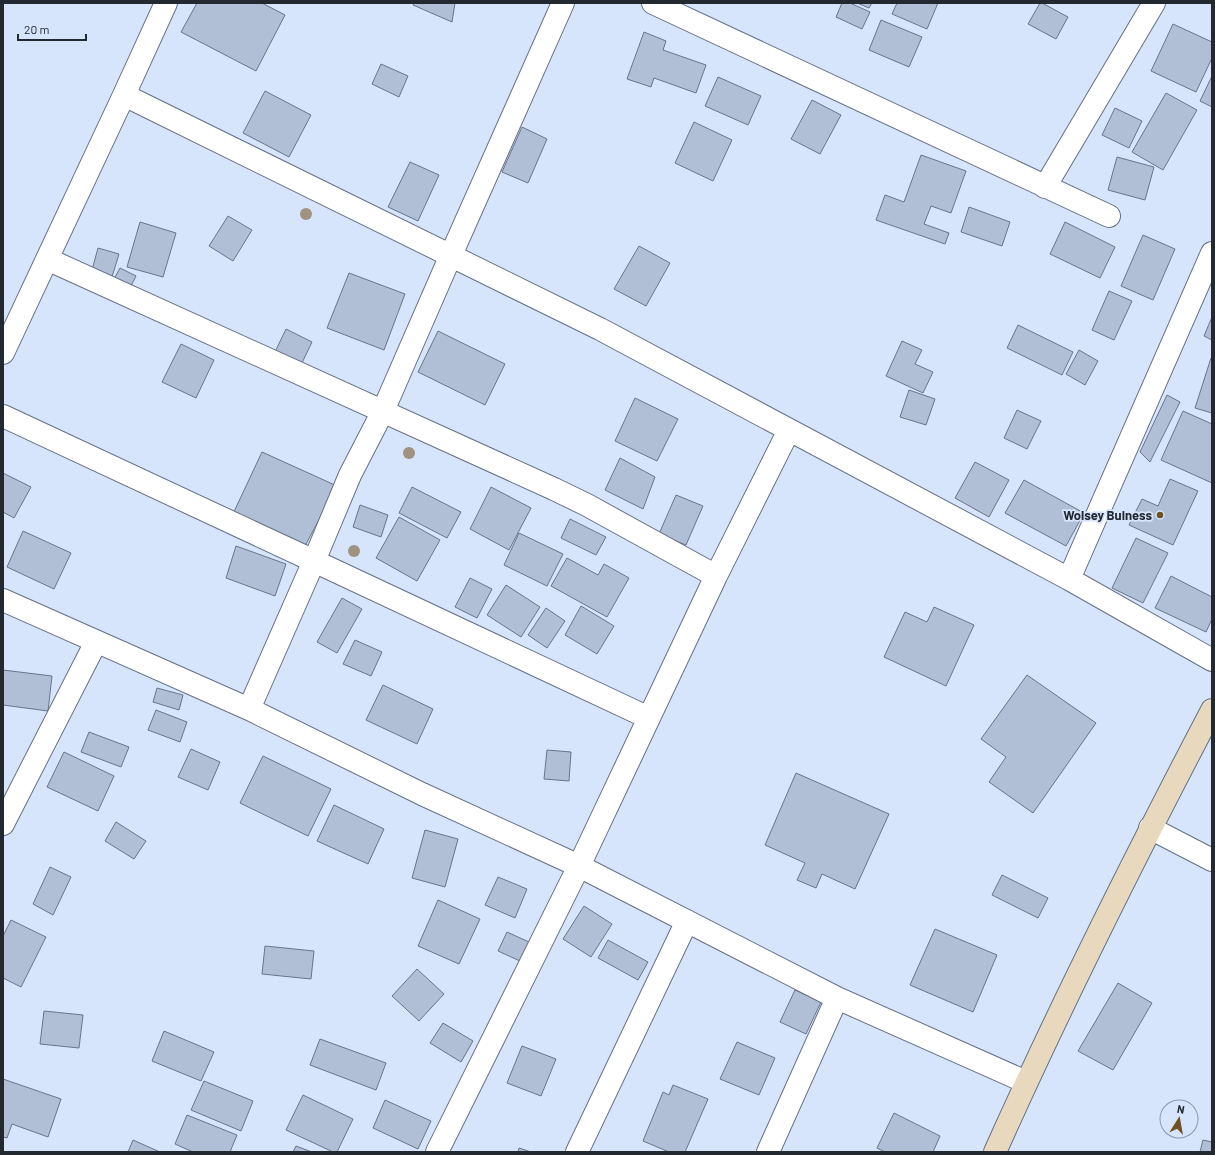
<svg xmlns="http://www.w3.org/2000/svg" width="1215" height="1155" viewBox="0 0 1215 1155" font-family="Barlow,sans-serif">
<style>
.building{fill:#b1bfd6;stroke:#687489}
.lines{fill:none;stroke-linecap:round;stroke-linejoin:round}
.street-casing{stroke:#647084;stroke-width:24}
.secondary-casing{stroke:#647084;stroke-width:24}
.street{stroke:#fff;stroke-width:22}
.secondary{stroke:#e8d8be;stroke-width:22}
.tree{fill:#9f927f}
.poi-dot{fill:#6e5024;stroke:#d7e5fc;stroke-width:1.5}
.labels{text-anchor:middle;stroke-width:3.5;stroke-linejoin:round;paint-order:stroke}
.poi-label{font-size:13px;font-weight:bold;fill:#232931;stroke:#d7e5fc;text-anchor:end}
</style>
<rect width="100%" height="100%" fill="#d7e5fc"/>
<path class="building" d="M197,3H262L285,15L256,71L181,32Z
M414,3H455L452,22L413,5Z
M842,3H850L870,12L862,29L836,17Z
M857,3H872L869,8Z
M897,3H938L927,29L892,14Z
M1040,3H1042L1068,17L1056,39L1028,24Z
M881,20L922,37L909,67L869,50Z
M1173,24L1212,42V58L1196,92L1151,71Z
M644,32L666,41L663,50L706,65L696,93L654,78L651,87L627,79Z
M381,64L408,76L399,97L372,84Z
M1212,76V107L1200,101Z
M718,77L761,96L748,125L705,106Z
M265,91L311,115L289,157L243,133Z
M1166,93L1197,110L1163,170L1132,152Z
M812,100L841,115L820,154L791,139Z
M1115,108L1142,121L1129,148L1102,135Z
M694,122L732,140L713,181L675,163Z
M522,127L547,139L528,183L502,172Z
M921,155L966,171L951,213L931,206L924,224L949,233L945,244L876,220L885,195L904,202Z
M1117,157L1154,167L1145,200L1108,190Z
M410,162L439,175L418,221L388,207Z
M969,207L1010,222L1002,246L961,232Z
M228,216L252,230L233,261L209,246Z
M140,222L176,233L163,277L127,267Z
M1065,222L1115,247L1100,278L1050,254Z
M1143,235L1175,249L1153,300L1121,286Z
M639,246L670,263L646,306L614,289Z
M98,248L119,254L112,277L92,270Z
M120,268L136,276L130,288L114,279Z
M349,273L405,294L384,350L327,328Z
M1109,291L1132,301L1114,340L1092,330Z
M1212,317V340L1204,336Z
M1018,325L1073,352L1062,375L1007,348Z
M286,329L312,342L301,365L275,352Z
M438,331L505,364L485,405L418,372Z
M902,341L922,350L915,364L933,372L923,393L886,376Z
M181,344L214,360L196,398L162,382Z
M1079,350L1098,361L1085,385L1066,374Z
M1211,358H1212V413L1195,408Z
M909,390L935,399L926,425L900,417Z
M1167,395L1180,402L1150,462L1140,452Z
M635,398L678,419L657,461L615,441Z
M1017,410L1041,421L1027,449L1004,438Z
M1183,411L1212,424V483L1161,460Z
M262,452L337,486L305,546L232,516Z
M620,458L655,477L643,509L605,490Z
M975,462L1009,480L989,517L955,498Z
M3,473L31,487L14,518L3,512Z
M1170,479L1198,491L1173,545L1129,525L1142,499L1158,506Z
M1024,480L1084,513L1066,546L1005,513Z
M412,487L461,512L447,538L399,513Z
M491,487L531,508L509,550L470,529Z
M676,495L703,506L686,545L659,534Z
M360,505L388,515L381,537L353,527Z
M399,517L440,540L417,581L376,558Z
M570,519L606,537L596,555L561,538Z
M23,531L71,553L54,589L7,567Z
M519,533L563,554L547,586L504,565Z
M1136,538L1168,553L1143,603L1112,588Z
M236,546L286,564L275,596L226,578Z
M567,558L598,575L604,564L629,578L607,617L551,586Z
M1171,576L1212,597V619L1206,632L1155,608Z
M470,578L492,589L477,618L455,607Z
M506,585L540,607L521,637L487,615Z
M342,598L362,609L337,653L317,642Z
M581,606L614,626L597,654L565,635Z
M934,607L974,625L946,686L884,657L905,612L927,622Z
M546,608L565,621L547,648L528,635Z
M355,640L382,652L371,676L343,664Z
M3,670L52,676L48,711L3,705Z
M1027,675L1096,723L1033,813L989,782L1006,757L981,739Z
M383,685L433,709L417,744L366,720Z
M157,688L183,695L179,710L153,702Z
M156,710L187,722L180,742L148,730Z
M89,732L129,747L121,767L81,752Z
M191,749L220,762L208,790L178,777Z
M547,750L571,752L569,781L544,779Z
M64,752L114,776L98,811L47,787Z
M263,756L331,789L308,836L240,803Z
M796,773L889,814L855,889L822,874L816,888L797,880L805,863L765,845Z
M334,805L384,829L368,864L317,841Z
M116,822L146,841L134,859L105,841Z
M425,830L458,839L445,887L412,878Z
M50,867L71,877L53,915L33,904Z
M1002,875L1048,898L1038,918L992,895Z
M498,877L527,889L515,918L485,905Z
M438,900L480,919L459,964L418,946Z
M584,906L612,924L591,957L563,939Z
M11,920L46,937L21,987L3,978V936Z
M935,929L997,955L973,1012L910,985Z
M507,932L529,942L520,961L498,951Z
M608,940L648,962L638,980L598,958Z
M265,946L314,951L311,979L262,974Z
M417,969L444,994L419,1021L392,996Z
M1118,983L1152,1003L1113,1070L1078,1051Z
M795,990L821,1002L806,1034L780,1022Z
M44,1011L83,1015L79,1048L40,1044Z
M443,1023L473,1041L461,1062L430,1043Z
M164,1031L214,1052L201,1081L152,1061Z
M320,1039L386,1063L376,1090L310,1065Z
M737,1042L775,1058L759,1095L720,1079Z
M522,1046L556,1059L541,1096L507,1083Z
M3,1079L61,1099L48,1137L12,1124L7,1138L3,1137Z
M204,1081L253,1101L241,1131L191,1110Z
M673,1085L708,1099L685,1152H669L643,1141L663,1092L669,1095Z
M303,1095L353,1119L337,1152H333L286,1130Z
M385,1100L431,1121L418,1149L373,1128Z
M894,1113L940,1136L933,1152H885L877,1148Z
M187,1115L237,1135L230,1152H193L175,1144Z
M133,1140L160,1152H128Z
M1203,1140L1212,1142V1152H1200Z
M296,1146L312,1152H293Z
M519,1148L531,1152H518Z"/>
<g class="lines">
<defs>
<path id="street" d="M653,3L1109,216
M124,95L600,329L1069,579L1212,660
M1045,187L1154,3
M47,259L554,489L587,505L716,576
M3,353L124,95L166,3
M3,416L314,561L649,718
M1069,579L1212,253
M3,600L249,709L422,794L579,866L837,998L1026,1082
M249,709L314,561L350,475L383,411L451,255L563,3
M3,824L96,642
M1150,828L1212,860
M437,1152L579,866L716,576L789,430
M577,1152L687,921
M768,1152L837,998"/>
<path id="secondary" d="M995,1152C1062,1002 1136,855 1212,710"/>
</defs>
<use href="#street" class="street-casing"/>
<use href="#secondary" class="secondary-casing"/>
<use href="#street" class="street"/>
<use href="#secondary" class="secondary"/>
</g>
<g class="tree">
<circle cx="306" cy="214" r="6"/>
<circle cx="409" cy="453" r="6"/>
<circle cx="354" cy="551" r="6"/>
</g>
<circle class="poi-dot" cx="1160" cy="515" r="4"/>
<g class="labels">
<g class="poi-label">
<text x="1152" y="520">Wolsey Buiness</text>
</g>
</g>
<rect width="1215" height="1155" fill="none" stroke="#232931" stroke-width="8"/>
<g transform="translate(1179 1119) rotate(11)"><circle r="19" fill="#d7e5fc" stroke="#8f9aab"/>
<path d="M0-3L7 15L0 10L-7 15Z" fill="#6e5024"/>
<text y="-6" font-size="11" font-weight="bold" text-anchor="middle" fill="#232931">N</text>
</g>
<path d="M18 34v6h68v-6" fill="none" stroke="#232931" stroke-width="2"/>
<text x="24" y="34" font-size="12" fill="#232931" stroke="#d7e5fc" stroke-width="3" paint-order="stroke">20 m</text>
</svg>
